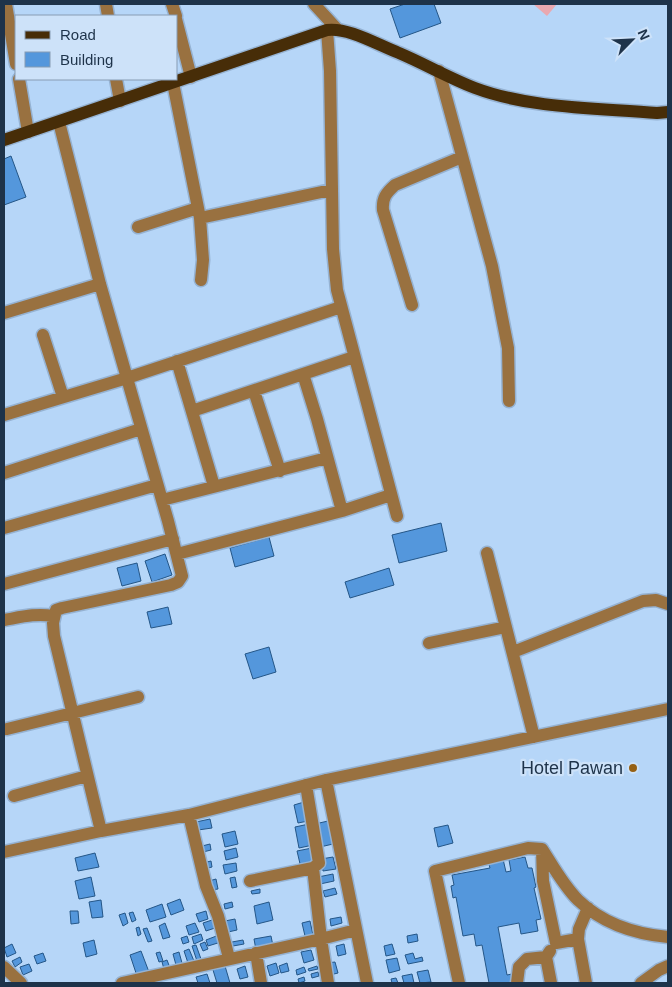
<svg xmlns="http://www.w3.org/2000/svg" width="672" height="987" viewBox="0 0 672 987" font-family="Helvetica,sans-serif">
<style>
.green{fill:#e9a8b0}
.building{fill:#5497dc;stroke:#245687}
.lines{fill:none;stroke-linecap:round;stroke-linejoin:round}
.minor-casing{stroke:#95b2d2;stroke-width:15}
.major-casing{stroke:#95b2d2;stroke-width:15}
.minor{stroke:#997140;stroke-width:12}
.major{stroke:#472d08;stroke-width:12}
.poi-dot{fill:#956115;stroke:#cde2f9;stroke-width:2}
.labels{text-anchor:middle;stroke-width:4.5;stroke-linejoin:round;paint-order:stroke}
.poi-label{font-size:18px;fill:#1e334a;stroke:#cde2f9;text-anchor:end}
</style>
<rect width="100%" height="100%" fill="#b6d6f8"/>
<path class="green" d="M533,4H557L547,16Z"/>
<path class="building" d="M405,4H434L441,23L400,38L390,9Z
M11,156L26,197L4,205V159Z
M441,523L447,551L399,563L392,535Z
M269,537L274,556L235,567L230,548Z
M165,554L172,575L152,582L145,561Z
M137,563L141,581L122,586L117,568Z
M389,568L394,585L350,598L345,582Z
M168,607L172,624L151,628L147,612Z
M269,647L276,672L253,679L245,654Z
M304,802L308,821L298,823L294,805Z
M210,819L212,828L198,830L196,822Z
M328,821L333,844L320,847L315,824Z
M309,824L313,845L299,848L295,827Z
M448,825L453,843L438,847L434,828Z
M235,831L238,844L225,847L222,834Z
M210,844L211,850L203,852L202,846Z
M236,848L238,857L226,860L224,851Z
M312,848L316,865L301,868L297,851Z
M95,853L99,867L78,871L75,858Z
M333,857L336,869L323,871L321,859Z
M525,857L528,868H532L536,887L534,888L541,919L536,920L538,931L521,934L519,923L498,927L507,975L512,974L514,983H489L482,945L476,946L474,934L463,936L456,897L453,898L451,886L454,885L452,875L490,868L488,861L503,859L506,872L511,871L509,860Z
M211,861L212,867L204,869L203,863Z
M236,863L237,871L225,874L223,865Z
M333,874L334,881L320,884L318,877Z
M91,877L95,896L79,899L75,881Z
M235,877L237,887L232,888L230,878Z
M216,879L218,889L211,890L209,881Z
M335,888L337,894L325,897L323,891Z
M260,889V893L252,894L251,891Z
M180,899L184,910L171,915L167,904Z
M101,900L103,917L92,918L89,902Z
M232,902L233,907L225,909L224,904Z
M269,902L273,920L257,924L254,906Z
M162,904L166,917L150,922L146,910Z
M70,911H78L79,923L71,924Z
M206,911L208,919L199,922L196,914Z
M133,912L136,920L132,922L129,913Z
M125,913L128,923L123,926L119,915Z
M341,917L342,923L331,926L330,919Z
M235,919L237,930L228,932L225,921Z
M212,920L215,928L206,931L203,923Z
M310,921L313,935L305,936L302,923Z
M165,923L170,937L163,939L159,926Z
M195,923L199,932L189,935L186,926Z
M139,927L141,934L138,936L136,928Z
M147,928L152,941L148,942L143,929Z
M201,934L203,940L194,944L192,937Z
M417,934L418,941L408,943L407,936Z
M219,935L221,942L208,946L206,940Z
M187,936L189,942L183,944L181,938Z
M271,936L273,946L256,950L254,939Z
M94,940L97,954L86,957L83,943Z
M243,940L244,944L233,946L232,942Z
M205,942L208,949L203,951L200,944Z
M12,944L16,953L7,957L4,948Z
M344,944L346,954L338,956L336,946Z
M392,944L395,954L386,956L384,946Z
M196,945L201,959L197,961L192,946Z
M189,949L194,961L188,963L184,951Z
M311,950L314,960L304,963L301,952Z
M141,951L149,972L137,976L130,955Z
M160,952L163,961L159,962L156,953Z
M179,952L182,963L176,965L173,954Z
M43,953L46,961L37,964L34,956Z
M413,953L415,959L422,957L423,961L408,964L405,955Z
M20,957L22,962L15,967L12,961Z
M397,958L400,970L389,973L386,960Z
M167,960L170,968L164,969L162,962Z
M335,962L338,973L330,975L327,963Z
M276,963L279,973L270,976L267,966Z
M287,963L289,971L281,973L279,966Z
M29,964L32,971L23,975L20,967Z
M225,966L230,983H217L213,970Z
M245,966L248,977L240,979L237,969Z
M317,966L318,969L309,971L308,969Z
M304,967L306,972L297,975L296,970Z
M428,970L431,982L420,983L417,972Z
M318,972L319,976L312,978L311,974Z
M207,974L210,983H198L196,977Z
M412,974L414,983H404L402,976Z
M304,977L305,981L299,983L298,979Z
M396,978L398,983H392L391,979Z"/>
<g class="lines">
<defs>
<path id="minor" d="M6,4L16,64
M106,4L108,16
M172,4L176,16
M314,4L337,29
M176,19L191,77
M327,30L330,71L333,249L337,290L397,516
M439,71L492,266L508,348L509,401
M19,79L28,132
M116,79L120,101
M173,83L200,218L203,260L201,280
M59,122L100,284L168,521L182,576L178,582L171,585L62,608L56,610L53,623L54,636L101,831
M200,218L331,190
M138,227L198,208
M412,305L383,210C382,198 386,193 395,185L462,157
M4,313L100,284
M43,335L63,397
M177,361L214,486
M303,374L317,419L342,511
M254,391L280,471
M192,411L354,357
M4,415L127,378L341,307
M4,473L141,429
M162,500L327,458
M4,528L157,485
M487,553L534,737
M177,554L342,511L391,495
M4,584L173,539
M4,620C21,617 36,613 53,616
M429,643L506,627
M513,652L643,601L656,600L668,604
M7,729L138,697
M326,780L367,983
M14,796L87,776
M189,815L206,886L218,916L229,958
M542,849L543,881L556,943L578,939
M4,852L101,831L189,815L326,780L668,709
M313,868L321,939L328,983
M250,881L313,868L319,863L306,785
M550,951L546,957L551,983
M256,953L261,983
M4,967L21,983
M122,983L321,939L356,930
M459,983L435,871L528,848L542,849C553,866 563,885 578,900C602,923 635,934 668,937
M517,983L519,967L527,959L546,957
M586,983L578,939L579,929L588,908
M641,983L659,970L668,966"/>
<path id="major" d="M4,140L327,30C348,27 378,45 399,53C425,64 449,78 475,88C531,109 598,108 657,113L668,112"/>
</defs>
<use href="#minor" class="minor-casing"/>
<use href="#major" class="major-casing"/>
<use href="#minor" class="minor"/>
<use href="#major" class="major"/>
</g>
<circle class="poi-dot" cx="633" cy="768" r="5"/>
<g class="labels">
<g class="poi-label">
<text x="623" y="774">Hotel Pawan</text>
</g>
</g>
<rect width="672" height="987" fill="none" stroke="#1e334a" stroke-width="10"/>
<rect x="15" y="15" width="162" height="65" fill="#cde2f9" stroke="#879cb3"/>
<rect x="25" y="31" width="25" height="8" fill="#472d08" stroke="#879cb3"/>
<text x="60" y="40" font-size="15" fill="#1e334a">Road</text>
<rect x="25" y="52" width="25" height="15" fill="#5497dc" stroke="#879cb3"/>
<text x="60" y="65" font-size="15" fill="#1e334a">Building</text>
<g transform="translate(632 40) rotate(66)" stroke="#cde2f9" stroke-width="4" paint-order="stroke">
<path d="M0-4L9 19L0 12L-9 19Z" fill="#1e334a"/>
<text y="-8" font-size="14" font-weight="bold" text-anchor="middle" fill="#1e334a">N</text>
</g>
</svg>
